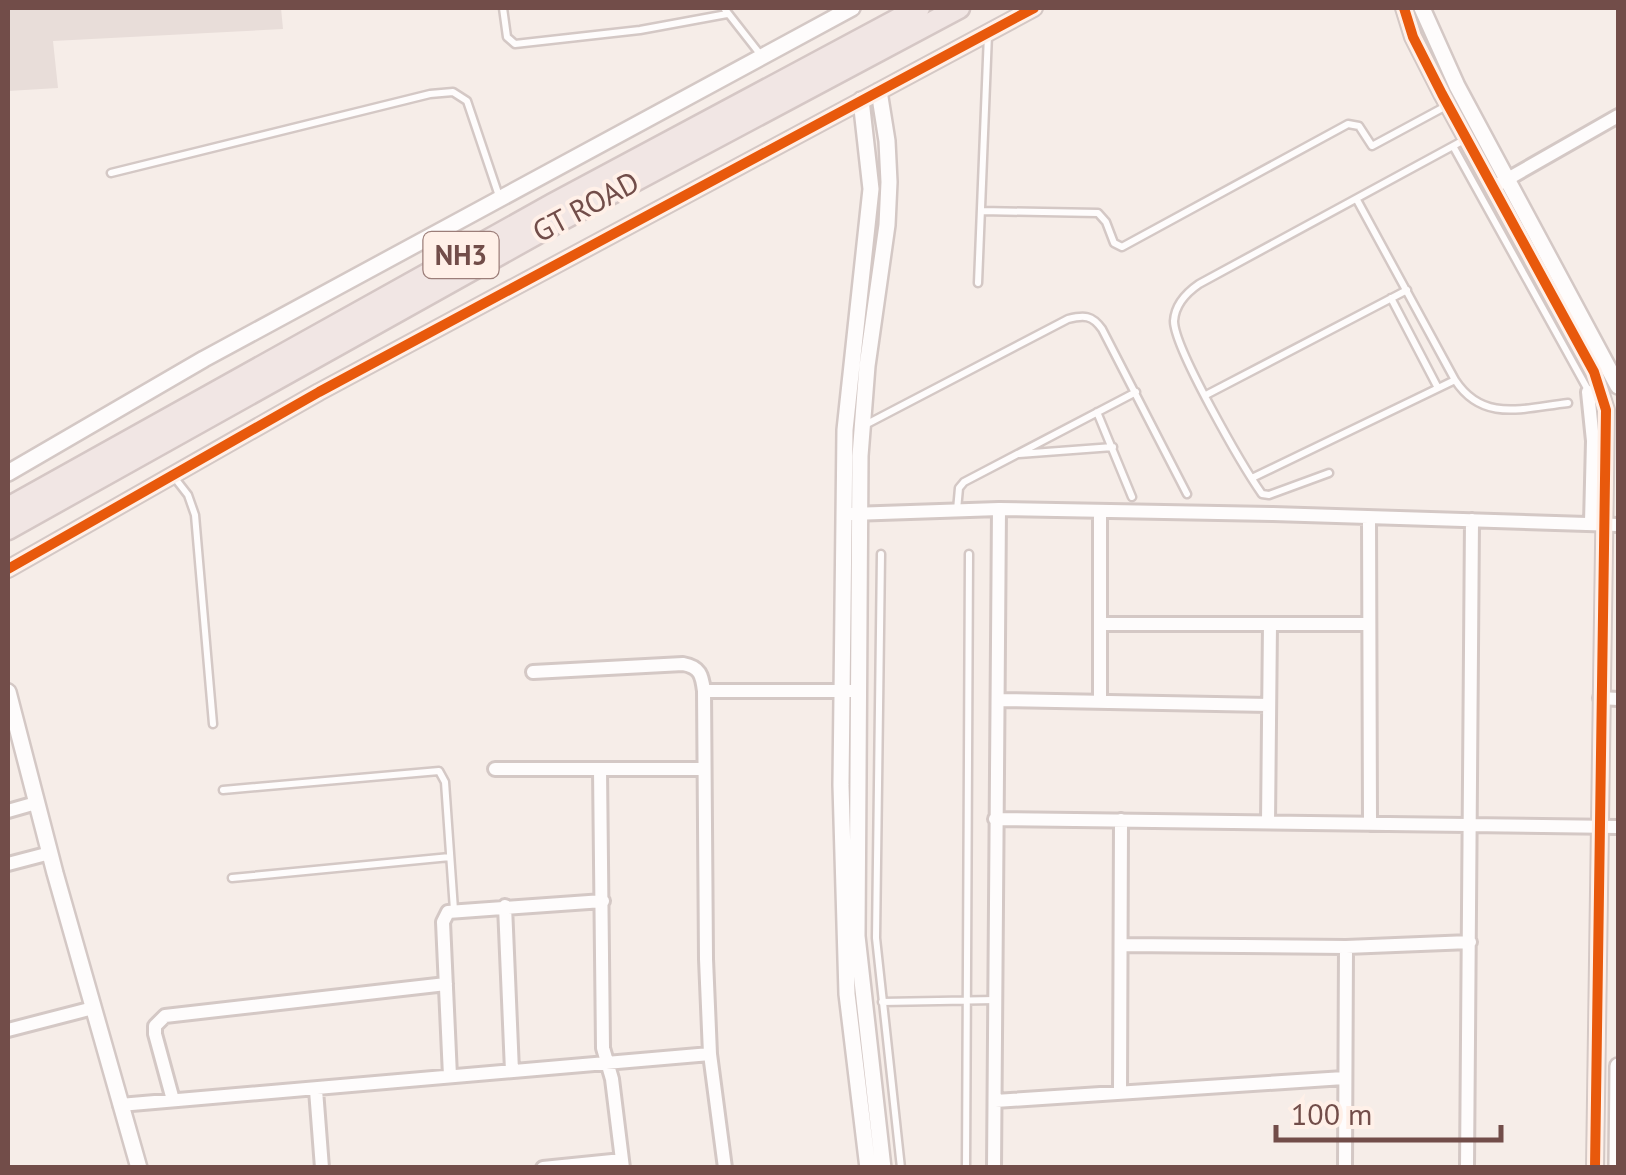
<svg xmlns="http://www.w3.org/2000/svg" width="1626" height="1175" viewBox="0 0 1626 1175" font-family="'PT Sans',sans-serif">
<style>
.industrial{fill:#e8ddd9}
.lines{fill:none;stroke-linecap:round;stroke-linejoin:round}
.service-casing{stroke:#d4c8c5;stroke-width:11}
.minor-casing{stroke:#d4c8c5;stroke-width:18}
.tertiary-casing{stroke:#d4c8c5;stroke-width:20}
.trunk-casing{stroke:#d5c7c5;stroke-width:25}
.service{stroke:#fefcfc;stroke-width:6}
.minor{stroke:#fefcfc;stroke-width:12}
.tertiary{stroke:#fefcfc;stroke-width:15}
.trunk{stroke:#f1e6e4;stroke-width:20}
.cycleway-casing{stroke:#fff0e8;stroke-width:16}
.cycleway{stroke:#e8590c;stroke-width:10}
.labels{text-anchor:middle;stroke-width:8;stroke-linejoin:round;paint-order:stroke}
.shield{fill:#fff0e8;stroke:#9c7e79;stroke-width:2.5}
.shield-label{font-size:28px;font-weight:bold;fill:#724d49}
.street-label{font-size:30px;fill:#724d49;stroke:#fff0e8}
</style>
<rect width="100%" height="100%" fill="#f6ede8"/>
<path class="industrial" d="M8,8H281L283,29L53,41L58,88L8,91Z"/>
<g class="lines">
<defs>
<path id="service" d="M503,8L507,37L515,44L640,30L727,14
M724,8L760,54
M1453,146L1588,390
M111,173L430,94L453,92L467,101L499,196
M981,211L1098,213L1106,222L1114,243L1122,247L1348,124L1359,126L1372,146L1448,105
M978,283L988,34
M1391,298L1438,388
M1455,380C1483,423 1523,408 1568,403
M1206,395L1407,290
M1097,412L1132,497
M867,424L1068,319C1084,315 1092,315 1102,329L1187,494
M1019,454L1113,447
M1329,473L1269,495L1262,494C1243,467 1174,348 1174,321C1175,304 1186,293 1199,284L1464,140
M174,477L188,495L195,515L213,724
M1252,478L1455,380L1357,200
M957,510L959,488L964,482L1136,392
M881,554L876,938L901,1168
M223,790L439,771L445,782L454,910
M232,878L450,857
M882,1002L995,1000
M966,1168L969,554"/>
<path id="minor" d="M1499,184L1618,116
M1588,392L1593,441L1591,523
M1100,511V702
M851,514L999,509L1273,514L1618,525
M1369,518L1370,824
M1100,624H1369
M533,672L683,664C700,667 702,675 704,691L706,959L710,1054L725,1168
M704,691H852
M1600,698L1618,699
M998,700L1269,705
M495,769H703
M600,769L603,1048L612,1079L623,1168
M8,811L36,803
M995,819L1618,827
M1268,822L1270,624
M8,864L50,853
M505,906L512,1071
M1121,945L1346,947L1470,942
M8,1030L93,1008
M450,1076L443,922L448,912L603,901
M316,1090L322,1168
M1120,1092L1121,820
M173,1100L155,1034V1026L165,1016L446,984
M995,1101L1344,1078
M120,1105L710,1054
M543,1168L622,1160
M994,1168L999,509
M1345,1168L1346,947
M1467,1168L1472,520"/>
<path id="tertiary" d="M1404,8L1413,37L1442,94L1594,372L1606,410L1595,1168
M1422,8L1457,86L1618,386
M879,91L887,141L889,182L887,225L867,366L860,456L857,936L883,1168
M861,100L871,189L845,430L841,785L847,994L868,1168
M8,473L204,359L852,8
M8,569L319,392L1034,8
M8,692L55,873L139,1168
M1617,1168L1618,1066"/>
<path id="trunk" d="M8,508L553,204L919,8
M8,529L563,219L959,8"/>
</defs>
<use href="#service" class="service-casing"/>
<use href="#minor" class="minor-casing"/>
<use href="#tertiary" class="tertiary-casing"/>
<use href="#trunk" class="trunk-casing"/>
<use href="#service" class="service"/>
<use href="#minor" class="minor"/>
<use href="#tertiary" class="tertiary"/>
<use href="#trunk" class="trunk"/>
<defs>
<path id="cycleway" d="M1404,8L1413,37L1442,94L1594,372L1606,410L1595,1168
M8,569L319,392L1034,8"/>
</defs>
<use href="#cycleway" class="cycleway-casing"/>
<use href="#cycleway" class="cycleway"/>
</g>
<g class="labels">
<rect class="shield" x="423.5" y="232" width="75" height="46" rx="8"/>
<g class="shield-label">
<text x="461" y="265">NH3</text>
</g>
<g class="street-label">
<text transform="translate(586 207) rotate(-28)" y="10">GT ROAD</text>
</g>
</g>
<rect width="1626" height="1175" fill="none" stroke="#724d49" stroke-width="20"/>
<path d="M1276 1125v15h225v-15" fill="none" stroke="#724d49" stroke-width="5"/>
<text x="1291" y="1125" font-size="30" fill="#724d49" stroke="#fff0e8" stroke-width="8" paint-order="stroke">100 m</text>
</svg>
